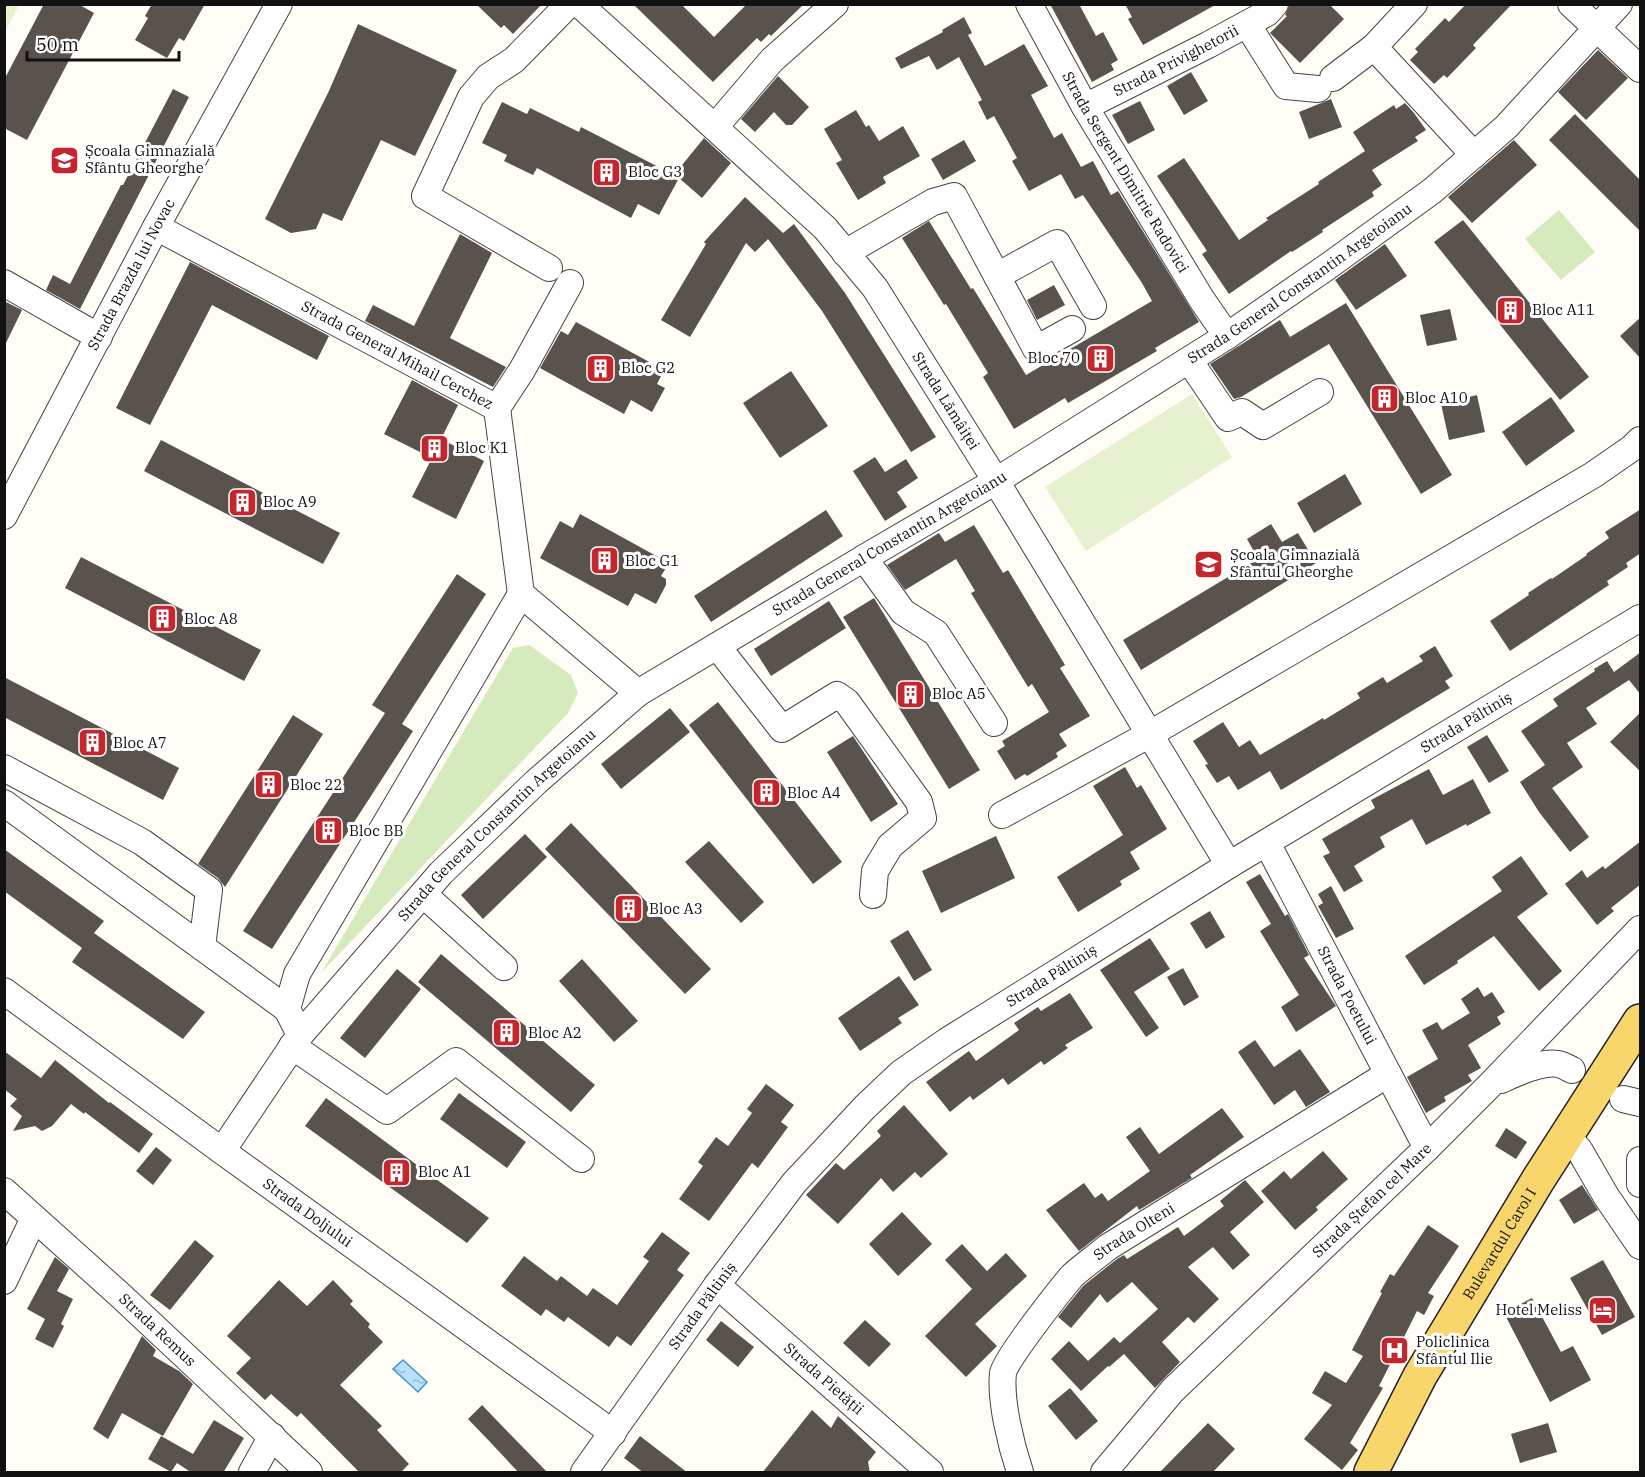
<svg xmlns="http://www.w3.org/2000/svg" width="1645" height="1477" viewBox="0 0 1645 1477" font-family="'IBM Plex Serif',serif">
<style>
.park{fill:#d5ebbd}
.pitch{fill:#e6f2cf}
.water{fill:url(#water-ripples);stroke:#3f96cf;stroke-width:1.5}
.building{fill:#5a524d}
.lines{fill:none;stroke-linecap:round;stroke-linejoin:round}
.minor-casing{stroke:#444;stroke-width:28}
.major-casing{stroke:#222;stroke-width:36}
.minor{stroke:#fff;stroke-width:26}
.major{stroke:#f9d66b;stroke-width:33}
.labels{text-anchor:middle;stroke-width:6;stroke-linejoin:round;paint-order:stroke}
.street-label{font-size:15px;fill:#111;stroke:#fff}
.poi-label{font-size:15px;fill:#111;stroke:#fff;text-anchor:start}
</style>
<defs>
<pattern id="water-ripples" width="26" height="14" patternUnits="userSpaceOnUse" patternTransform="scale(1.5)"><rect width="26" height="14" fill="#b9e0f7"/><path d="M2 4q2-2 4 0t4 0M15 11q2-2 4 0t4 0" fill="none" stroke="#9ebfd3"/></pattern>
</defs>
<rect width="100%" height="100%" fill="#fffdf5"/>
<path class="park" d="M1559,210L1595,252L1561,280L1525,239Z
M529,645L571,675L578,693L568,713L321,973L513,648Z"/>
<path class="pitch" d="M5,4L19,5L5,32L4,5Z
M1192,394L1232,457L1086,551L1045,487Z"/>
<path class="water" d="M403,1360L427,1382L418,1392L393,1369Z"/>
<path class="building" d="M44,4H78L94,13L27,140L4,128V80Z
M152,4H205L184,41L179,38L167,58L135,40L148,18L145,16Z
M476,4H542L513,34L504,25L501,28Z
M633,4H681L714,37L747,4H804L771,36L769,34L761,42L757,38L713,82Z
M1050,4H1079L1096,36L1103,32L1118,60L1111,64L1114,70L1092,82Z
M1125,4H1217L1143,45L1128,19L1132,17Z
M1290,4H1329L1344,19L1300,63L1270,33L1287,16L1285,15Z
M1466,4H1512L1473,45L1476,48L1447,78L1444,75L1434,84L1410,60L1418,52L1415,49L1445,18L1449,22Z
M964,17L972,33L968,35L985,66L1024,44L1048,86L1031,95L1054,138L1062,133L1081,167L1093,161L1111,195L1118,191L1199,322L1155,348L1157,351L1068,403L1065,398L1014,429L983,377L988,373L946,304L944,305L902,238L929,221L971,289L973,288L1026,375L1152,301L1142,283L1083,195L1075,199L1061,174L1029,191L1012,161L1017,158L994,116L987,120L978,102L982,100L959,57L937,70L929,56L901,69L895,58L943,32L942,30Z
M358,24L457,70L415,156L381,140L342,221L323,213L316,229L291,233L265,219L328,93Z
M1598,50L1628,78L1586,120L1558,92Z
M1191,72L1208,101L1184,115L1167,86Z
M778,76L809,107L792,125H786L774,112L755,132L741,119Z
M173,89L189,97L80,309L46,290L53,275L70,284L121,185H123Z
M1331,99L1342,127L1309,139L1299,112Z
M1140,101L1155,130L1128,144L1112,115Z
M502,102L527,114L530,108L579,132L581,127L674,175L704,138L731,163L702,198L679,178L659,215L638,204L631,218L537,168L533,175L504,161L507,155L482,143Z
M1405,103L1414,113L1426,130L1415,137L1418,141L1372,170L1382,185L1372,192L1374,196L1322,230L1323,232L1292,252L1291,251L1229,294L1202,254L1207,251L1157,176L1184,158L1239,240L1268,220L1266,218L1319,184L1318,182L1365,151L1353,132L1394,105L1396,109Z
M856,110L866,127L869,125L879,141L903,126L920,156L883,177L886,183L858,200L836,163L842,160L824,129Z
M1575,114L1641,181V232L1549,140Z
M964,140L976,161L943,180L931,159Z
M1514,140L1537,165L1472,223L1448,197Z
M745,197L783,233L794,224L845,293L936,437L911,452L822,311L768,239L755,252L746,243L690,337L661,320L706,244L704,242Z
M1463,220L1589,377L1560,400L1434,242Z
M460,234L492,253L450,338L506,367L493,387L365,321L373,305L414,326Z
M1385,244L1407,276L1356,310L1335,280Z
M190,262L329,336L317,360L212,305L150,425L116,408Z
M1054,285L1065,305L1037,320L1027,300Z
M4,301L22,310L4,347Z
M1346,303L1452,475L1421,494L1329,344L1241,397L1234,399L1210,364L1280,320L1290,337Z
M1450,309L1457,340L1427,346L1420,315Z
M1641,317V359L1620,336Z
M576,322L664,370L657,384L665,388L652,412L631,400L624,414L540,368L561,331L568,335Z
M791,371L828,426L780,458L743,403Z
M412,380L458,405L441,439L484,461L456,519L412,497L432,458L384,434Z
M1477,395L1485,432L1449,440L1441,404Z
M1551,397L1575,431L1526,466L1502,432Z
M161,440L340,533L323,564L144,471Z
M875,457L885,472L906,459L918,478L897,492L907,507L885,521L853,471Z
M1345,474L1362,504L1314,533L1297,503Z
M1641,509V553L1626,563L1628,567L1607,581L1609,585L1510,651L1490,621L1529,595L1528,593L1551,578L1552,579L1587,555L1586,554L1609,538L1605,532Z
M826,510L843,536L711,622L694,596Z
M580,514L669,563L661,576L666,579V585L656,604L635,593L628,606L540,558L560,521L573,528Z
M1271,524L1282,542L1298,533L1316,563L1141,670L1123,640L1258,559L1247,539Z
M974,525L1003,573L1008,570L1065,665L1060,668L1090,716L1059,734L1067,746L1056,753L1058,757L1027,776L1025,774L1015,780L997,751L1005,746L1002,741L1049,712L1032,684L1028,687L971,593L975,591L956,559L905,590L887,565L939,533L945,542Z
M81,557L261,650L244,681L65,588Z
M457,574L486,594L402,724L413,731L272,949L243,931L385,713L372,705Z
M874,598L980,770L949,789L843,617Z
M829,601L846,628L771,676L754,649Z
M1435,646L1453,676L1445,681L1450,688L1281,790L1270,771L1238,790L1229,776L1217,783L1205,765L1208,764L1193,741L1223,722L1239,747L1250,740L1260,755L1323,718L1324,720L1360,698L1357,693L1383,677L1387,683L1423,661L1419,656Z
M1641,652V695L1629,680L1586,708L1597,724L1567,743L1583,767L1552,788L1589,837L1570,852L1539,812L1520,782L1545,765L1521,731L1558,706L1553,699L1595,671L1594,669L1607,661L1614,672Z
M4,677L179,768L163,800L4,717Z
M718,702L842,862L813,884L689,725Z
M670,708L690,732L621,789L601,764Z
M1641,712V772L1610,742Z
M293,715L323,734L225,887L218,878L198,864Z
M1487,735L1509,771L1489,783L1467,747Z
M853,736L898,804L871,822L827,752Z
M1125,767L1137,788L1141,785L1167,829L1130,852L1140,869L1120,881L1122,885L1078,912L1057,877L1123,835L1093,786Z
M1429,769L1443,795L1473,779L1491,813L1467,826L1466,824L1426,845L1412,819L1380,837L1385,847L1354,866L1363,881L1344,892L1323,856L1330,853L1322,839L1375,808L1371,800Z
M571,823L711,969L685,994L545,849Z
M525,834L547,857L483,919L461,895Z
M996,836L1015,878L941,913L922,871Z
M709,841L764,902L741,923L685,862Z
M1641,841V884L1611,908L1614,911L1597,925L1565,884L1582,870L1587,878L1603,866L1605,869Z
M4,849L104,921L94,933L205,1012L183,1039L72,962L82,948L4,891Z
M1521,856L1548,894L1517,917L1562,971L1539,991L1494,936L1457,961L1458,963L1424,985L1405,956L1502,891L1492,877Z
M1260,874L1285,916L1288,914L1309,955L1304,958L1336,1006L1296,1032L1281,1007L1299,995L1260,931L1271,924L1246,882Z
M1331,886L1354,929L1336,938L1318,906L1323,903L1318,894Z
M1210,911L1225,937L1206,949L1190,923Z
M908,930L932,970L914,981L890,941Z
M1150,938L1170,969L1134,992L1159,1028L1146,1037L1100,970Z
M441,954L595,1085L571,1112L418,982Z
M582,959L638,1021L614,1042L559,981Z
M1183,968L1199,997L1184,1006L1167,977Z
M397,969L421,989L365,1058L340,1038Z
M899,976L919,1005L898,1018L902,1023L860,1051L838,1018Z
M1478,987L1484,997L1492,992L1505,1012L1497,1017L1501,1024L1468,1045L1481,1068L1468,1075L1472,1081L1444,1097L1446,1101L1426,1113L1407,1077L1438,1059L1422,1030L1437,1022L1442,1030L1470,1013L1461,999Z
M1070,993L1093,1028L1065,1045L1068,1048L1044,1065L1041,1061L1008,1085L1003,1078L973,1100L970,1096L950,1112L926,1082L969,1051L976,1061L1019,1030L1014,1023L1038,1007L1041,1011Z
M1255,1040L1274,1067L1300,1049L1330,1092L1306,1107L1295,1090L1274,1105L1238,1052Z
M4,1051L41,1078L55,1060L109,1103L110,1102L153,1134L139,1153L85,1112L84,1114L71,1104L52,1126L42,1131L35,1126L13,1131L22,1116L10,1106L17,1099L4,1089Z
M766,1084L794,1105L781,1122L788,1127L758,1168L752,1163L709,1221L679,1199L703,1166L698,1162L716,1137L728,1146L752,1113L747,1109Z
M459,1093L526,1142L507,1168L440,1119Z
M326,1098L489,1218L467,1243L305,1126Z
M904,1105L948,1154L921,1178L915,1172L893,1192L881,1178L838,1224L806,1195L836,1163L844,1170L881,1136L877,1131Z
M1222,1108L1244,1137L1190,1175L1192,1178L1139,1210L1137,1206L1079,1251L1046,1210L1084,1183L1095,1198L1102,1193L1108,1201L1150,1171L1126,1137L1140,1127L1159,1154Z
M1506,1128L1527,1142L1516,1159L1495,1146Z
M156,1147L172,1160L153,1185L136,1171Z
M1323,1151L1348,1179L1316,1207L1318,1210L1295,1230L1261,1191L1284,1171L1291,1179Z
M1245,1180L1264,1202L1230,1232L1250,1255L1233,1270L1213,1247L1188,1267L1219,1299L1194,1323L1188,1317L1162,1342L1180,1362L1155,1388L1124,1354L1109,1367L1108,1366L1081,1391L1051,1359L1069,1341L1088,1361L1114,1337L1120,1343L1158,1309L1132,1282L1107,1303L1100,1294L1071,1328L1058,1317L1083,1286L1117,1259L1124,1255L1127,1259L1178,1227L1184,1236L1224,1206L1220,1201Z
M1582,1185L1598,1210L1574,1224L1559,1200Z
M902,1212L932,1244L898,1276L869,1244Z
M1428,1225L1459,1246L1428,1293L1434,1296L1424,1315L1417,1311L1403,1339L1379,1386L1383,1388L1350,1443L1358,1450L1342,1470L1304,1439L1332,1405L1312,1393L1325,1371L1346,1383L1363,1356L1352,1350L1382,1293L1380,1292L1390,1274L1394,1276Z
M662,1232L690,1253L677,1270L684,1275L631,1346L617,1336L609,1347L568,1317L564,1322L546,1309L541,1316L501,1286L524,1256L557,1281L561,1276L587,1296L593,1288L617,1305L649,1261L643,1257Z
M195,1240L214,1256L170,1310L150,1295Z
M962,1244L987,1271L1006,1253L1027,1276L975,1324L997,1346L966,1377L925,1336L972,1289L945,1260Z
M55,1257L69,1269L57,1291L73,1299L61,1324L64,1326L53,1348L35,1339L45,1319L27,1309Z
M1603,1260L1635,1317L1602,1335L1570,1278Z
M279,1280L307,1306L333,1280L353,1301L350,1304L370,1324L368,1327L383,1342L340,1385L382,1426L377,1430L409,1464L400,1473H360L301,1413L297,1417L271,1394L265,1400L236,1373L251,1358L227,1336Z
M1532,1298L1561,1352L1573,1346L1591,1380L1550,1402L1504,1313Z
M865,1320L891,1344L869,1367L843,1343Z
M721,1321L754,1347L738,1367L706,1340Z
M142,1336L156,1350L153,1356L179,1371L193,1384L163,1436L122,1413L108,1439L93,1429Z
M1070,1388L1098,1421L1076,1440L1048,1406Z
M482,1405L506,1430L548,1473H519L492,1444L468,1419Z
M812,1410L831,1428L838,1416L876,1452L868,1462L870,1473H762Z
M214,1420L244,1438L223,1473H192L177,1463L171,1472L148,1459L161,1436L193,1454Z
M1208,1423L1235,1449L1212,1473H1159Z
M1548,1423L1557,1452L1520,1463L1511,1434Z
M640,1436L688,1473H644L624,1458Z"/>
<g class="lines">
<defs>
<g id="minor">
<path id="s1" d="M579,4L825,228L875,288L996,481L1229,865"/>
<path id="s2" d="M1029,4L1085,107L1202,300L1227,336"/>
<path d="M1414,4L1374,47L1474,155"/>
<path d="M1571,4L1640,69"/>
<path d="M1247,24L1286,86L1318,89"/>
<path d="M1333,78L1374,47"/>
<path id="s3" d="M1085,107L1208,45L1267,13L1275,4"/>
<path d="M715,127L772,60L835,4"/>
<path id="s4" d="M156,227L497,408"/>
<path d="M845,253L933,202L954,196L1036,349L1072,329"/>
<path d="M549,268L425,196L471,97L488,77L514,60L569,4"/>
<path d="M997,276L1057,243L1093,306"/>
<path d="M4,283L99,337"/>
<path d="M1189,360L1228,418L1242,412L1263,426L1320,392"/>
<path d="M497,408L521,594L638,693"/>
<path d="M497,408L522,370L570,283"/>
<path id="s5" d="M4,516L156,227L279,4"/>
<path d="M864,558L903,612L936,633L994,723"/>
<path d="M717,646L782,729L837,695L847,702L919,802L923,818L890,846L875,871L873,895"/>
<path d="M4,768L142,842L209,890L202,947"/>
<path d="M4,803L287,1009"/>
<path d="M1002,815L1150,734L1518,519L1593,475L1632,448L1640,440"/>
<path id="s6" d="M1267,843L1427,1148"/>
<path d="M423,894L504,967"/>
<path id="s7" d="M4,991L222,1151L613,1433"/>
<path d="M300,1035L287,1009L297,974L521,594"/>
<path d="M292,1046L387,1111L456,1061L581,1159"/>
<path d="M1501,1080C1516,1073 1541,1061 1558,1064C1563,1065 1568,1068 1572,1070"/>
<path d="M1623,1099L1640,1103"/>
<path d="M1567,1135L1580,1151L1606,1196L1640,1246"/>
<path id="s8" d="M222,1151L300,1035L441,873L536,782L638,693L876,551L996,481L1227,336L1327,267L1432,191L1506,127L1619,4"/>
<path d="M1640,1160V1184"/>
<path id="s9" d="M4,1191L120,1295L309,1472"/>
<path d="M4,1281L34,1218"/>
<path id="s10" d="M717,1285L930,1472"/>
<path d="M252,1472L272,1436"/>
<path id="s11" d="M584,1472L717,1285L794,1183L865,1107L901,1073L947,1041L1229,865L1640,618"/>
<path id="s12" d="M1020,1472C1011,1445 1000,1401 1003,1373C1004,1361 1061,1289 1072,1276C1083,1266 1096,1257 1108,1247L1388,1074"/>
<path id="s13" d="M1104,1472L1173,1390L1427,1148L1492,1083L1640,929"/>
</g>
<g id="major">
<path id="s14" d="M1371,1472L1420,1376L1538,1180L1640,1021"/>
</g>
</defs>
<use href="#minor" class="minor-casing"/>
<use href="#major" class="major-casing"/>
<use href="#minor" class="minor"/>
<use href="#major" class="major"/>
</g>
<defs>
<symbol id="school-square" viewBox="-11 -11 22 22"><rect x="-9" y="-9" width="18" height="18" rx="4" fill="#c4262e" stroke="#fff"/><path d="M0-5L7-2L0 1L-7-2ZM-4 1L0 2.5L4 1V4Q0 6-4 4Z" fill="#fff"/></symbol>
<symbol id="building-square" viewBox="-11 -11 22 22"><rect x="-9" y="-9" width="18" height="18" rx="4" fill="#c4262e" stroke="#fff"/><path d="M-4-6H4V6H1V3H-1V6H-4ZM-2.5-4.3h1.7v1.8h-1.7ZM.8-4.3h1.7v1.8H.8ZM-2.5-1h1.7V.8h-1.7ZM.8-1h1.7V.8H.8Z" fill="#fff"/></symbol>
<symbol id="hotel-square" viewBox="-11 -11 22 22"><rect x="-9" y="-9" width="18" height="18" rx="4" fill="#c4262e" stroke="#fff"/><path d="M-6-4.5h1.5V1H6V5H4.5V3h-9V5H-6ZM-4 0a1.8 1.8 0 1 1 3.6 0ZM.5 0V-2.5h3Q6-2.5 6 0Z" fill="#fff"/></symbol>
<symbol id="hospital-square" viewBox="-11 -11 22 22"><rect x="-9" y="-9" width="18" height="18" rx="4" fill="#c4262e" stroke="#fff"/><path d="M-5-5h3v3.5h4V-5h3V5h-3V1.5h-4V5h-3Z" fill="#fff"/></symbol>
</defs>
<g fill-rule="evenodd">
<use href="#school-square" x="48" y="144" width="33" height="33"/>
<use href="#building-square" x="590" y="156" width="33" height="33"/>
<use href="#building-square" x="1494" y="294" width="33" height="33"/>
<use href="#building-square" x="1084" y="342" width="33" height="33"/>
<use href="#building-square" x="584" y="352" width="33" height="33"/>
<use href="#building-square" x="1368" y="382" width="33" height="33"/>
<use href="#building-square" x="418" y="432" width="33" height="33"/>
<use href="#building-square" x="226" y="486" width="33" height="33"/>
<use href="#building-square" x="588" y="544" width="33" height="33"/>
<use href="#school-square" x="1192" y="548" width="33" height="33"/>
<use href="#building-square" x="146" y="602" width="33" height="33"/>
<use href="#building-square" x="894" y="678" width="33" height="33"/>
<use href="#building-square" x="76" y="726" width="33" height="33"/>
<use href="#building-square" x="252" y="768" width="33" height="33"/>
<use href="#building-square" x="750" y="776" width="33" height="33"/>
<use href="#building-square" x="312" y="814" width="33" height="33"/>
<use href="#building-square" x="612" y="892" width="33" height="33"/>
<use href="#building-square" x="490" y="1016" width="33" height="33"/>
<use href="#building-square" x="380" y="1156" width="33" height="33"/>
<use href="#hotel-square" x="1586" y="1294" width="33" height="33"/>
<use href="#hospital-square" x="1378" y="1334" width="33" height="33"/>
</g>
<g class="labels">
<g class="street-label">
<text dy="5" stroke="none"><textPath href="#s3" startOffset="102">Strada Privighetorii</textPath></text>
<text dy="5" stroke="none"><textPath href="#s2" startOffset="194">Strada Sergent Dimitrie Radovici</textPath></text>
<text dy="5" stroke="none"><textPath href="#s5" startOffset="273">Strada Brazda lui Novac</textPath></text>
<text dy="5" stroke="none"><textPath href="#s8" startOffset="1400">Strada General Constantin Argetoianu</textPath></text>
<text dy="5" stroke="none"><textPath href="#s4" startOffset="273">Strada General Mihail Cerchez</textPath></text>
<text dy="5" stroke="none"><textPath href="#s1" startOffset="544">Strada Lămâiței</textPath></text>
<text dy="5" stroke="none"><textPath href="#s8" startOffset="914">Strada General Constantin Argetoianu</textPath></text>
<text dy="5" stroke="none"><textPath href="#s11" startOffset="1176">Strada Păltiniș</textPath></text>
<text dy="5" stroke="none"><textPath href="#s8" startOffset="428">Strada General Constantin Argetoianu</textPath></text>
<text dy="5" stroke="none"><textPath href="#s11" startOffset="690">Strada Păltiniș</textPath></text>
<text dy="5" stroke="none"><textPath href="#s6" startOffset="172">Strada Poetului</textPath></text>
<text dy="5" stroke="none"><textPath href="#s13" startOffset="382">Strada Ștefan cel Mare</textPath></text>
<text dy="5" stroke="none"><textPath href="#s7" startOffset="376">Strada Doljului</textPath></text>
<text dy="5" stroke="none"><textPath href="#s12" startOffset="297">Strada Olteni</textPath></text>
<text dy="5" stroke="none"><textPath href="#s14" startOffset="262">Bulevardul Carol I</textPath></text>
<text dy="5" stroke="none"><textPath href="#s11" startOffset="204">Strada Păltiniș</textPath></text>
<text dy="5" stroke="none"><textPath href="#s9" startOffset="207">Strada Remus</textPath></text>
<text dy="5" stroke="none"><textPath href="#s10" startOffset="142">Strada Pietății</textPath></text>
</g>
<g class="poi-label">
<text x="85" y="156">Școala Gimnazială<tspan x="85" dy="17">Sfântu Gheorghe</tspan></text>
<text x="628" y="177">Bloc G3</text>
<text x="1532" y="315">Bloc A11</text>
<text x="1080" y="363" text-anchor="end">Bloc 70</text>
<text x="621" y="373">Bloc G2</text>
<text x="1405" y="403">Bloc A10</text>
<text x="455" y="453">Bloc K1</text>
<text x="263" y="507">Bloc A9</text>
<text x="1230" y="560">Școala Gimnazială<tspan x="1230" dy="17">Sfântul Gheorghe</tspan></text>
<text x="625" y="566">Bloc G1</text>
<text x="184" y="624">Bloc A8</text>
<text x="932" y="699">Bloc A5</text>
<text x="113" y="748">Bloc A7</text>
<text x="290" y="790">Bloc 22</text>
<text x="787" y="798">Bloc A4</text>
<text x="349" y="836">Bloc BB</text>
<text x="649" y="914">Bloc A3</text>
<text x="528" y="1038">Bloc A2</text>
<text x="418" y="1177">Bloc A1</text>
<text x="1582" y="1315" text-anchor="end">Hotel Meliss</text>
<text x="1416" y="1347">Policlinica<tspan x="1416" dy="17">Sfântul Ilie</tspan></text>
</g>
</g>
<rect width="1645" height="1477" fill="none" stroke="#111111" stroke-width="12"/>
<path d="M27 51v9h152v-9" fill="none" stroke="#111111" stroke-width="3"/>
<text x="36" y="51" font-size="18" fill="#111111" stroke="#ffffff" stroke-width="4.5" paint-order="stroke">50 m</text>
</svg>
